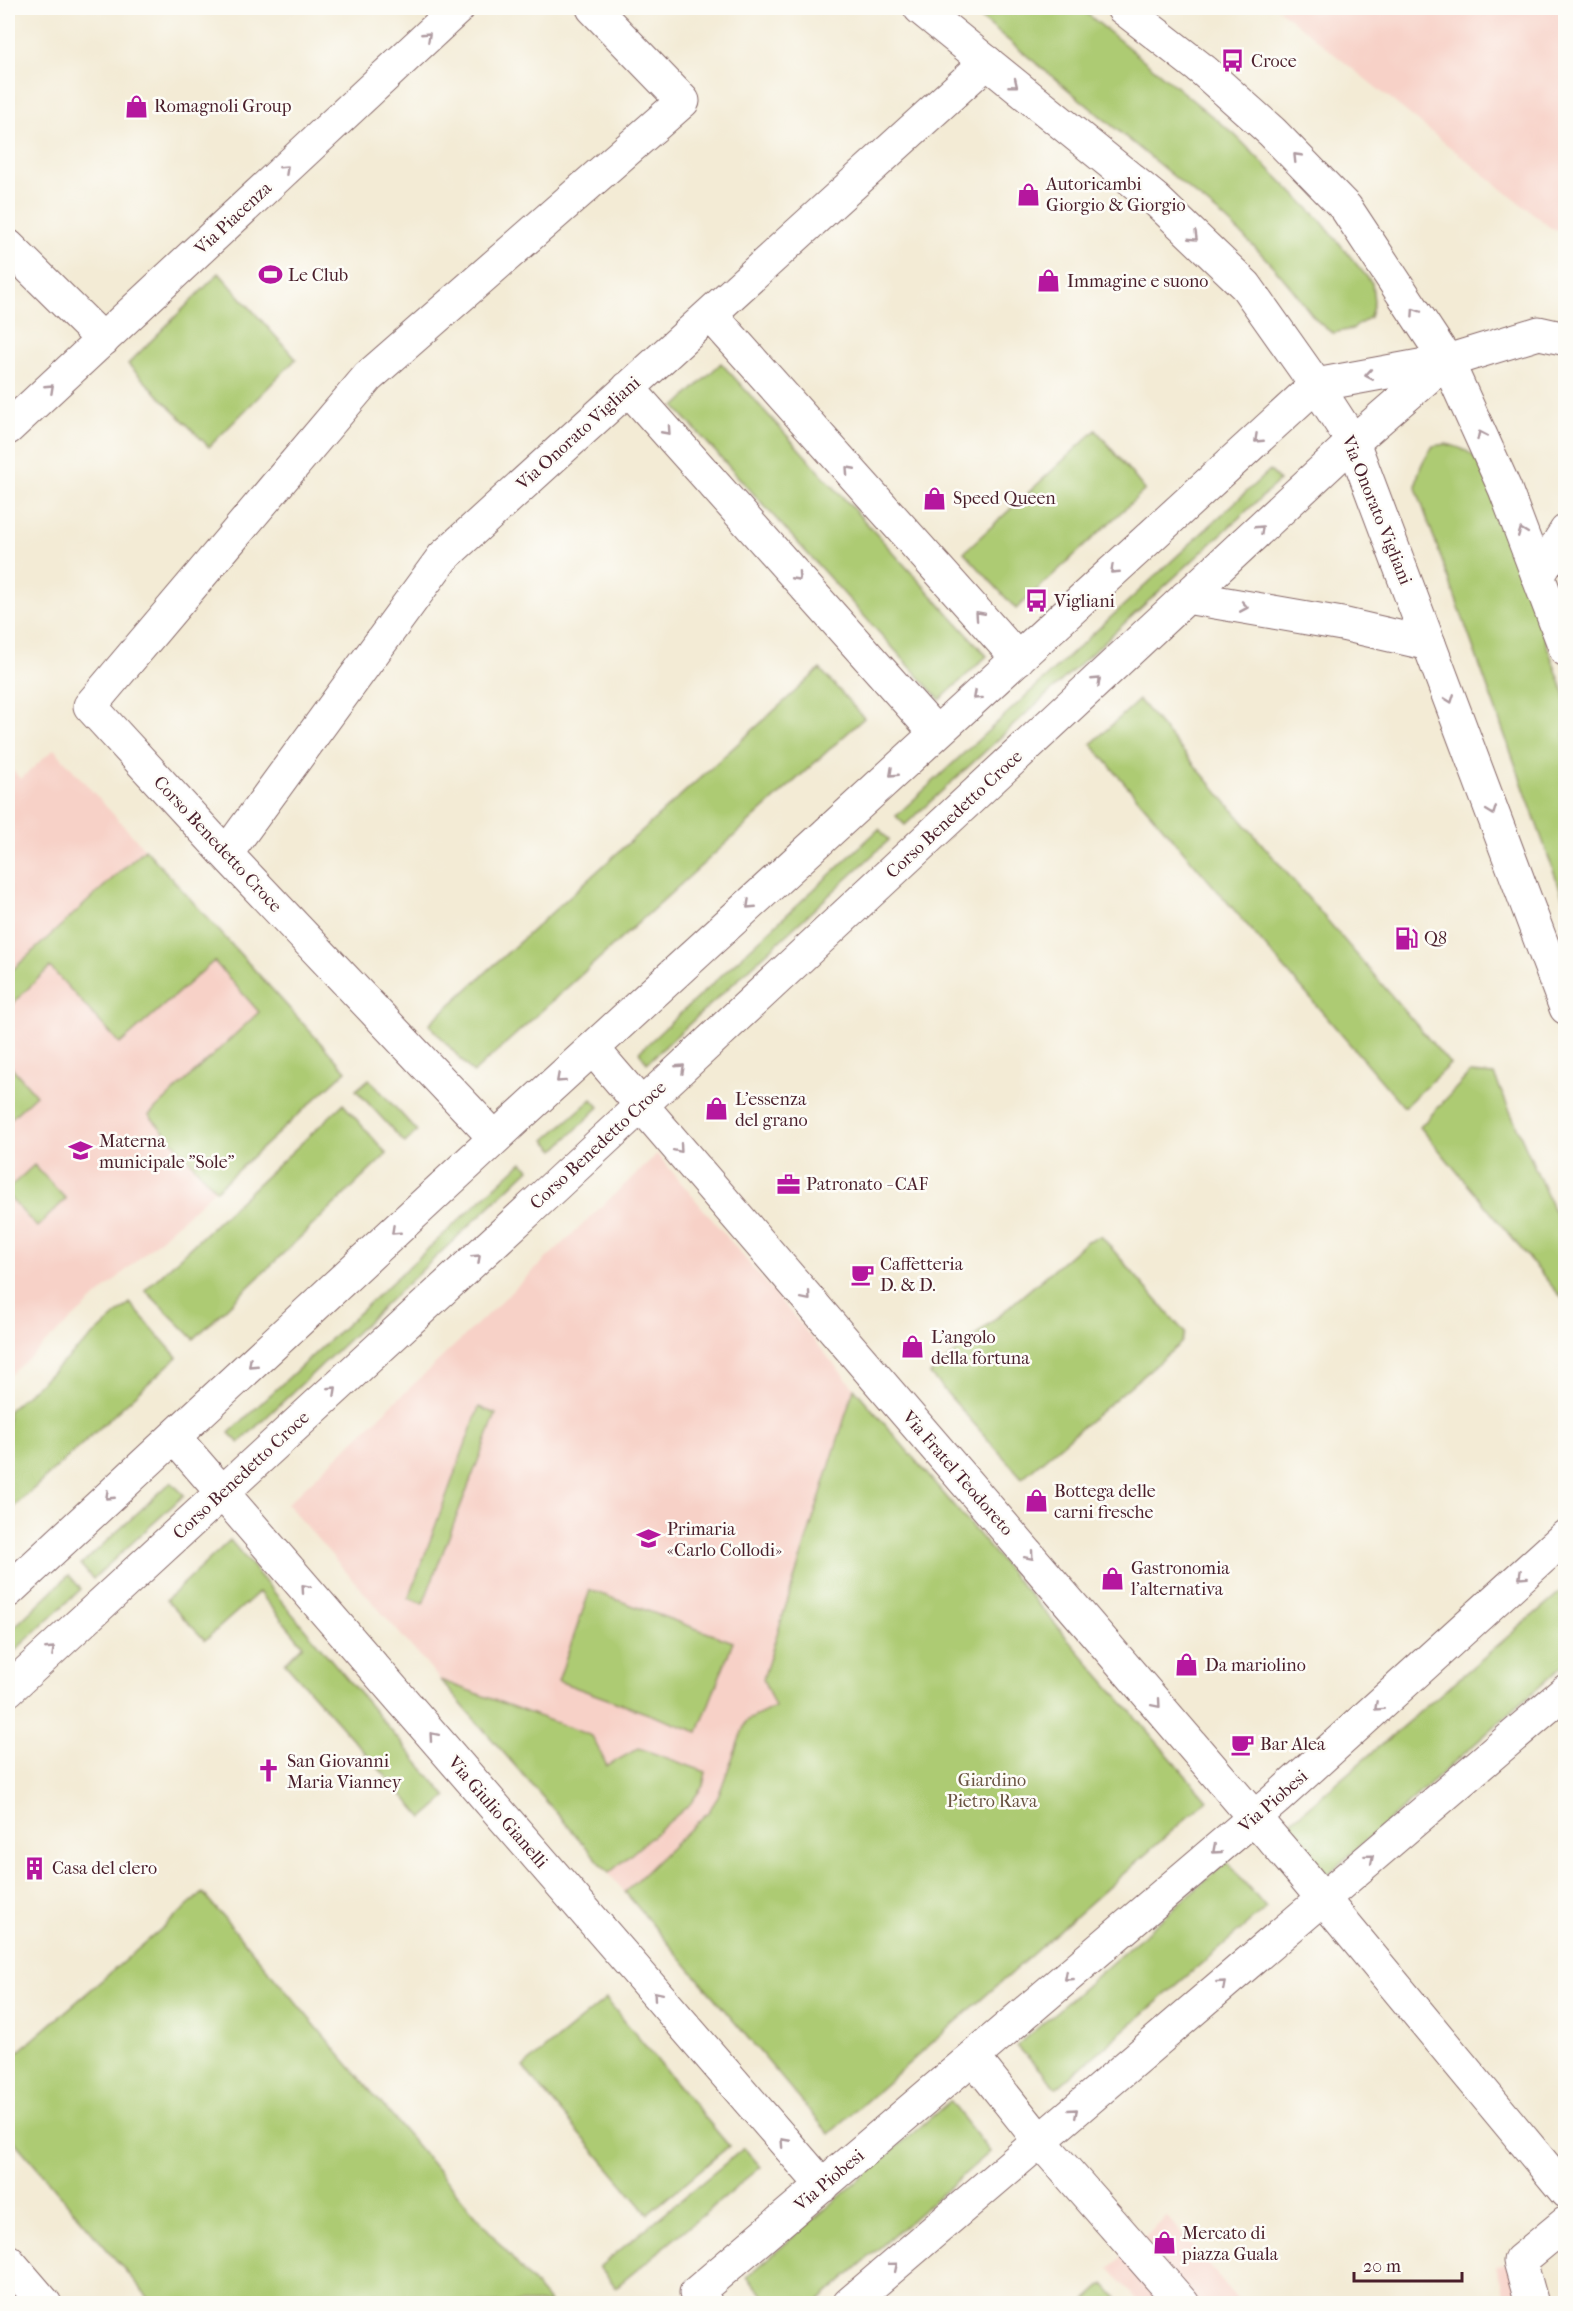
<svg xmlns="http://www.w3.org/2000/svg" width="1573" height="2311" viewBox="0 0 1573 2311" font-family="'IM FELL French Canon',serif">
<style>
.built{fill:#f7d1c7}
.green{fill:#adcb73;stroke:#7c754f;stroke-width:1.5}
.lines{fill:none;stroke-linecap:round;stroke-linejoin:round}
.minor-casing{stroke:#856666;stroke-width:35}
.secondary-casing{stroke:#856666;stroke-width:35}
.minor{stroke:#fff;stroke-width:33}
.secondary{stroke:#fff;stroke-width:33}
.oneway{stroke:#ae9aa0}
.labels{text-anchor:middle;stroke-width:5;stroke-linejoin:round;paint-order:stroke}
.poi-label{font-size:18px;fill:#4a1f2b;stroke:#fdfcf7;text-anchor:start}
.street-label{font-size:18px;fill:#4a1f2b;stroke:#fdfcf7}
.park-label{font-size:18px;fill:#685341;stroke:#fdfcf7}
</style>
<rect width="100%" height="100%" fill="#fdfcf7"/>
<filter id="ink" filterUnits="userSpaceOnUse"><feTurbulence type="fractalNoise" baseFrequency=".0167" numOctaves="2"/><feDisplacementMap in="SourceGraphic" scale="12" xChannelSelector="R" yChannelSelector="G"/><feConvolveMatrix kernelMatrix="1 2 1 2 8 2 1 2 1" color-interpolation-filters="sRGB"/></filter>
<filter id="wash" filterUnits="userSpaceOnUse"><feTurbulence type="fractalNoise" baseFrequency=".008" numOctaves="4" result="noise"/><feDisplacementMap in="SourceGraphic" scale="24" xChannelSelector="R" yChannelSelector="G"/><feGaussianBlur stdDeviation="1.35" result="paint"/><feColorMatrix in="noise" values="0 0 0 0 0 0 0 0 0 0 0 0 0 0 0 0 0 1.4 0 .05"/><feComposite in="paint" operator="in"/></filter>
<g filter="url(#wash)">
<rect width="100%" height="100%" fill="#f3ebd5"/>
<path class="built" d="M1277,8H1565V233L1552,229Z
M54,749L346,1071L8,1377V766L21,779Z
M657,1154L1010,1573L636,1905L287,1504Z
M1167,2217L1214,2271L1241,2303H1140L1109,2268Z
M1514,2262L1525,2303H1507L1496,2266Z"/>
<path class="green" d="M969,8H1080L1235,135L1321,221L1372,283L1374,302L1370,317L1352,329L1333,333C1313,322 1304,302 1289,285C1269,260 1246,238 1223,217Z
M219,273L296,359L209,447L128,364Z
M721,363L987,656L940,700L675,407Z
M1096,430L1145,490L1016,609L964,552Z
M1446,444C1462,448 1474,452 1482,467L1565,695V903L1416,488C1417,471 1423,460 1433,446Z
M1270,470L1279,481L905,825L896,816Z
M820,669L864,718L473,1073L429,1024Z
M1139,700L1450,1064L1404,1107L1091,744Z
M879,829L889,840L647,1063L639,1052Z
M145,849L346,1071L216,1190L149,1115L259,1012L214,961L120,1044L50,967L8,1008V974Z
M8,1063L36,1095L8,1121Z
M1470,1073L1494,1075L1565,1236V1302L1420,1127Z
M369,1079L417,1131L405,1143L356,1090Z
M592,1099L599,1107L555,1150L545,1140Z
M343,1104L387,1154L194,1339L145,1290Z
M522,1162L529,1169L239,1443L229,1433Z
M34,1165L66,1199L37,1227L8,1196V1189Z
M1101,1236L1185,1333L1181,1343L1022,1478L930,1374L1087,1241Z
M130,1303L177,1357L8,1512V1411Z
M854,1388L1011,1573L1207,1800L829,2134L625,1892L709,1811L718,1797L746,1721L775,1707L763,1679Z
M479,1407L496,1414L423,1604L409,1598Z
M171,1482L184,1495L93,1579L81,1565Z
M230,1540L447,1797L423,1818L285,1663L303,1645L259,1592L205,1640L166,1600Z
M69,1575L81,1589L8,1657V1633Z
M1565,1588V1664L1327,1875L1286,1826Z
M590,1590L733,1642L698,1732L558,1681Z
M440,1680L592,1736L607,1766L639,1748L706,1772L703,1786L690,1804L609,1873Z
M1227,1862L1266,1908L1057,2088L1017,2046Z
M203,1893L550,2303H153L8,2134V2061Z
M606,1999L729,2146L648,2214L523,2067Z
M950,2101L990,2152L816,2303H771L747,2277Z
M744,2148L761,2167L616,2287L599,2267Z
M1104,2284L1121,2303H1085V2301Z"/>
</g>
<g filter="url(#ink)">
<g class="lines">
<defs>
<path id="minor" d="M8,246L103,340
M710,314L1018,659
M628,388L936,733
M8,428L458,8
M1538,576L1566,531
M1186,597L1342,624L1429,644
M226,854L443,557L987,62
M593,1049L1295,1865L1566,2192
M495,1138L226,854L90,706L368,377L683,101L593,8
M174,1437L823,2186
M8,1591L519,1116L1316,385L1447,361L1539,333L1566,339
M8,1690L544,1196L1353,442L1445,362
M973,2057L1040,2141L1183,2304
M8,2261L45,2304
M706,2304L696,2293L1276,1799L1566,1536
M849,2304L1566,1691
M1532,2304L1520,2261L1566,2223"/>
<path id="secondary" d="M920,8L1154,198L1246,286L1316,385L1353,442L1566,1008
M1123,8L1204,71L1272,132L1346,208L1447,361L1505,489L1566,650"/>
</defs>
<use href="#minor" class="minor-casing"/>
<use href="#secondary" class="secondary-casing"/>
<use href="#minor" class="minor"/>
<use href="#secondary" class="secondary"/>
</g>
<defs><path id="oneway-chevron" d="M-2-3.5L2.5 0L-2 3.5" fill="none" stroke-width="1.6" stroke-linecap="round" stroke-linejoin="round" transform="scale(1.5)"/></defs>
<g class="oneway">
<use href="#oneway-chevron" transform="translate(427 36) rotate(-43)"/>
<use href="#oneway-chevron" transform="translate(1014 84) rotate(39)"/>
<use href="#oneway-chevron" transform="translate(1297 157) rotate(-134)"/>
<use href="#oneway-chevron" transform="translate(285 169) rotate(-43)"/>
<use href="#oneway-chevron" transform="translate(1194 237) rotate(44)"/>
<use href="#oneway-chevron" transform="translate(1415 312) rotate(-124)"/>
<use href="#oneway-chevron" transform="translate(1369 375) rotate(170)"/>
<use href="#oneway-chevron" transform="translate(50 388) rotate(-43)"/>
<use href="#oneway-chevron" transform="translate(667 431) rotate(48)"/>
<use href="#oneway-chevron" transform="translate(1481 435) rotate(-115)"/>
<use href="#oneway-chevron" transform="translate(1258 439) rotate(137)"/>
<use href="#oneway-chevron" transform="translate(849 470) rotate(-132)"/>
<use href="#oneway-chevron" transform="translate(1260 529) rotate(-43)"/>
<use href="#oneway-chevron" transform="translate(1522 532) rotate(-111)"/>
<use href="#oneway-chevron" transform="translate(1114 570) rotate(137)"/>
<use href="#oneway-chevron" transform="translate(797 577) rotate(48)"/>
<use href="#oneway-chevron" transform="translate(1244 607) rotate(10)"/>
<use href="#oneway-chevron" transform="translate(979 615) rotate(-132)"/>
<use href="#oneway-chevron" transform="translate(1097 681) rotate(-43)"/>
<use href="#oneway-chevron" transform="translate(977 696) rotate(138)"/>
<use href="#oneway-chevron" transform="translate(1450 699) rotate(69)"/>
<use href="#oneway-chevron" transform="translate(893 773) rotate(137)"/>
<use href="#oneway-chevron" transform="translate(1492 811) rotate(69)"/>
<use href="#oneway-chevron" transform="translate(750 905) rotate(137)"/>
<use href="#oneway-chevron" transform="translate(681 1068) rotate(-43)"/>
<use href="#oneway-chevron" transform="translate(560 1079) rotate(138)"/>
<use href="#oneway-chevron" transform="translate(679 1149) rotate(49)"/>
<use href="#oneway-chevron" transform="translate(395 1231) rotate(137)"/>
<use href="#oneway-chevron" transform="translate(477 1258) rotate(-43)"/>
<use href="#oneway-chevron" transform="translate(807 1297) rotate(49)"/>
<use href="#oneway-chevron" transform="translate(252 1364) rotate(137)"/>
<use href="#oneway-chevron" transform="translate(333 1390) rotate(-43)"/>
<use href="#oneway-chevron" transform="translate(109 1496) rotate(137)"/>
<use href="#oneway-chevron" transform="translate(1030 1556) rotate(49)"/>
<use href="#oneway-chevron" transform="translate(1522 1576) rotate(138)"/>
<use href="#oneway-chevron" transform="translate(305 1588) rotate(-131)"/>
<use href="#oneway-chevron" transform="translate(51 1650) rotate(-43)"/>
<use href="#oneway-chevron" transform="translate(1157 1704) rotate(49)"/>
<use href="#oneway-chevron" transform="translate(1378 1707) rotate(138)"/>
<use href="#oneway-chevron" transform="translate(433 1736) rotate(-131)"/>
<use href="#oneway-chevron" transform="translate(1216 1850) rotate(139)"/>
<use href="#oneway-chevron" transform="translate(1370 1858) rotate(-40)"/>
<use href="#oneway-chevron" transform="translate(1068 1977) rotate(139)"/>
<use href="#oneway-chevron" transform="translate(1222 1984) rotate(-41)"/>
<use href="#oneway-chevron" transform="translate(657 1995) rotate(-131)"/>
<use href="#oneway-chevron" transform="translate(1074 2112) rotate(-41)"/>
<use href="#oneway-chevron" transform="translate(784 2142) rotate(-132)"/>
<use href="#oneway-chevron" transform="translate(894 2266) rotate(-40)"/>
</g>
</g>
<defs>
<symbol id="bus-bare" viewBox="-9 -9 18 18"><path d="M-5-6H5V4H4V6H2V4H-2V6H-4V4H-5ZM-3.5-4V0h7V-4ZM-3.5 1.2v1.5H-2V1.2ZM2 1.2v1.5H3.5V1.2Z" fill="#b5179e" stroke="#fdfcf7" stroke-width="2.5" paint-order="stroke"/></symbol>
<symbol id="shop-bare" viewBox="-9 -9 18 18"><path d="M-5-2.5h2.3a2.7 3.5 0 0 1 5.4 0H5L5.5 6h-11ZM-1.5-2.5h3a1.5 2.3 0 0 0-3 0Z" fill="#b5179e" stroke="#fdfcf7" stroke-width="2.5" paint-order="stroke"/></symbol>
<symbol id="stadium-bare" viewBox="-9 -9 18 18"><path d="M0-5a6.5 5 0 1 0 0 10a6.5 5 0 1 0 0-10ZM-3.5-1.8h7v3.6h-7Z" fill="#b5179e" stroke="#fdfcf7" stroke-width="2.5" paint-order="stroke"/></symbol>
<symbol id="fuel-bare" viewBox="-9 -9 18 18"><path d="M-5.5-6h7V0h2V4h1.3V-2.5L3-4.5l.8-.8L6-3V5H2.5V1h-1V6h-7ZM-4.2-4.7v3.2H.2V-4.7Z" fill="#b5179e" stroke="#fdfcf7" stroke-width="2.5" paint-order="stroke"/></symbol>
<symbol id="school-bare" viewBox="-9 -9 18 18"><path d="M0-5L7-2L0 1L-7-2ZM-4 1L0 2.5L4 1V4Q0 6-4 4Z" fill="#b5179e" stroke="#fdfcf7" stroke-width="2.5" paint-order="stroke"/></symbol>
<symbol id="office-bare" viewBox="-9 -9 18 18"><path d="M-6-3h4V-5.5h4V-3h4V5H-6ZM-1-4.5V-3h2v-1.5ZM-6 0V1H6V0Z" fill="#b5179e" stroke="#fdfcf7" stroke-width="2.5" paint-order="stroke"/></symbol>
<symbol id="cafe-bare" viewBox="-9 -9 18 18"><path d="M-5.5-4.5H6V0H3Q3 3.5 0 3.5H-2.5Q-5.5 3.5-5.5 0ZM3-3.2v2h1.7v-2ZM-6 4.5H4V6H-6Z" fill="#b5179e" stroke="#fdfcf7" stroke-width="2.5" paint-order="stroke"/></symbol>
<symbol id="church-bare" viewBox="-9 -9 18 18"><path d="M-1.2-6h2.4v3.5h3.3v2.4h-3.3V6h-2.4V-.1h-3.3v-2.4h3.3Z" fill="#b5179e" stroke="#fdfcf7" stroke-width="2.5" paint-order="stroke"/></symbol>
<symbol id="building-bare" viewBox="-9 -9 18 18"><path d="M-4-6H4V6H1V3H-1V6H-4ZM-2.5-4.3h1.7v1.8h-1.7ZM.8-4.3h1.7v1.8H.8ZM-2.5-1h1.7V.8h-1.7ZM.8-1h1.7V.8H.8Z" fill="#b5179e" stroke="#fdfcf7" stroke-width="2.5" paint-order="stroke"/></symbol>
</defs>
<g fill-rule="evenodd">
<use href="#bus-bare" x="1216" y="44" width="33" height="33"/>
<use href="#shop-bare" x="120" y="90" width="33" height="33"/>
<use href="#shop-bare" x="1012" y="178" width="33" height="33"/>
<use href="#stadium-bare" x="254" y="258" width="33" height="33"/>
<use href="#shop-bare" x="1032" y="264" width="33" height="33"/>
<use href="#shop-bare" x="918" y="482" width="33" height="33"/>
<use href="#bus-bare" x="1020" y="584" width="33" height="33"/>
<use href="#fuel-bare" x="1390" y="922" width="33" height="33"/>
<use href="#shop-bare" x="700" y="1092" width="33" height="33"/>
<use href="#school-bare" x="64" y="1134" width="33" height="33"/>
<use href="#office-bare" x="772" y="1168" width="33" height="33"/>
<use href="#cafe-bare" x="846" y="1258" width="33" height="33"/>
<use href="#shop-bare" x="896" y="1330" width="33" height="33"/>
<use href="#shop-bare" x="1020" y="1484" width="33" height="33"/>
<use href="#school-bare" x="632" y="1522" width="33" height="33"/>
<use href="#shop-bare" x="1096" y="1562" width="33" height="33"/>
<use href="#shop-bare" x="1170" y="1648" width="33" height="33"/>
<use href="#cafe-bare" x="1226" y="1728" width="33" height="33"/>
<use href="#church-bare" x="252" y="1754" width="33" height="33"/>
<use href="#building-bare" x="18" y="1852" width="33" height="33"/>
<use href="#shop-bare" x="1148" y="2226" width="33" height="33"/>
</g>
<g class="labels">
<g class="poi-label">
<text x="1251" y="67">Croce</text>
<text x="154" y="112">Romagnoli Group</text>
<text x="1046" y="190">Autoricambi<tspan x="1046" dy="21">Giorgio &amp; Giorgio</tspan></text>
<text x="288" y="281">Le Club</text>
<text x="1067" y="287">Immagine e suono</text>
<text x="953" y="504">Speed Queen</text>
<text x="1054" y="607">Vigliani</text>
<text x="1424" y="944">Q8</text>
<text x="735" y="1105">L'essenza<tspan x="735" dy="21">del grano</tspan></text>
<text x="99" y="1147">Materna<tspan x="99" dy="21">municipale "Sole"</tspan></text>
<text x="806" y="1190">Patronato - CAF</text>
<text x="880" y="1270">Caffetteria<tspan x="880" dy="21">D. &amp; D.</tspan></text>
<text x="931" y="1343">L'angolo<tspan x="931" dy="21">della fortuna</tspan></text>
<text x="1054" y="1497">Bottega delle<tspan x="1054" dy="21">carni fresche</tspan></text>
<text x="667" y="1535">Primaria<tspan x="667" dy="21">«Carlo Collodi»</tspan></text>
<text x="1131" y="1574">Gastronomia<tspan x="1131" dy="21">l'alternativa</tspan></text>
<text x="1205" y="1671">Da mariolino</text>
<text x="1260" y="1750">Bar Alea</text>
<text x="287" y="1767">San Giovanni<tspan x="287" dy="21">Maria Vianney</tspan></text>
<text x="52" y="1874">Casa del clero</text>
<text x="1182" y="2239">Mercato di<tspan x="1182" dy="21">piazza Guala</tspan></text>
</g>
<g class="street-label">
<text transform="translate(233 218) rotate(-43)" y="6">Via Piacenza</text>
<text transform="translate(578 433) rotate(-42)" y="6">Via Onorato Vigliani</text>
<text transform="translate(1377 510) rotate(68)" y="6">Via Onorato Vigliani</text>
<text transform="translate(954 814) rotate(-43)" y="6">Corso Benedetto Croce</text>
<text transform="translate(218 844) rotate(47)" y="6">Corso Benedetto Croce</text>
<text transform="translate(598 1145) rotate(-43)" y="6">Corso Benedetto Croce</text>
<text transform="translate(958 1473) rotate(49)" y="6">Via Fratel Teodoreto</text>
<text transform="translate(241 1475) rotate(-43)" y="6">Corso Benedetto Croce</text>
<text transform="translate(1273 1801) rotate(-41)" y="6">Via Piobesi</text>
<text transform="translate(498 1812) rotate(49)" y="6">Via Giulio Gianelli</text>
<text transform="translate(829 2180) rotate(-40)" y="6">Via Piobesi</text>
</g>
<g class="park-label">
<text x="992" y="1786">Giardino<tspan x="992" dy="21">Pietro Rava</tspan></text>
</g>
</g>
<rect width="1573" height="2311" fill="none" stroke="#fdfcf7" stroke-width="30"/>
<path d="M1354 2272v9h108v-9" fill="none" stroke="#4a1f2b" stroke-width="3"/>
<text x="1363" y="2272" font-size="18" fill="#4a1f2b" stroke="#fdfcf7" stroke-width="4.5" paint-order="stroke">20 m</text>
</svg>
